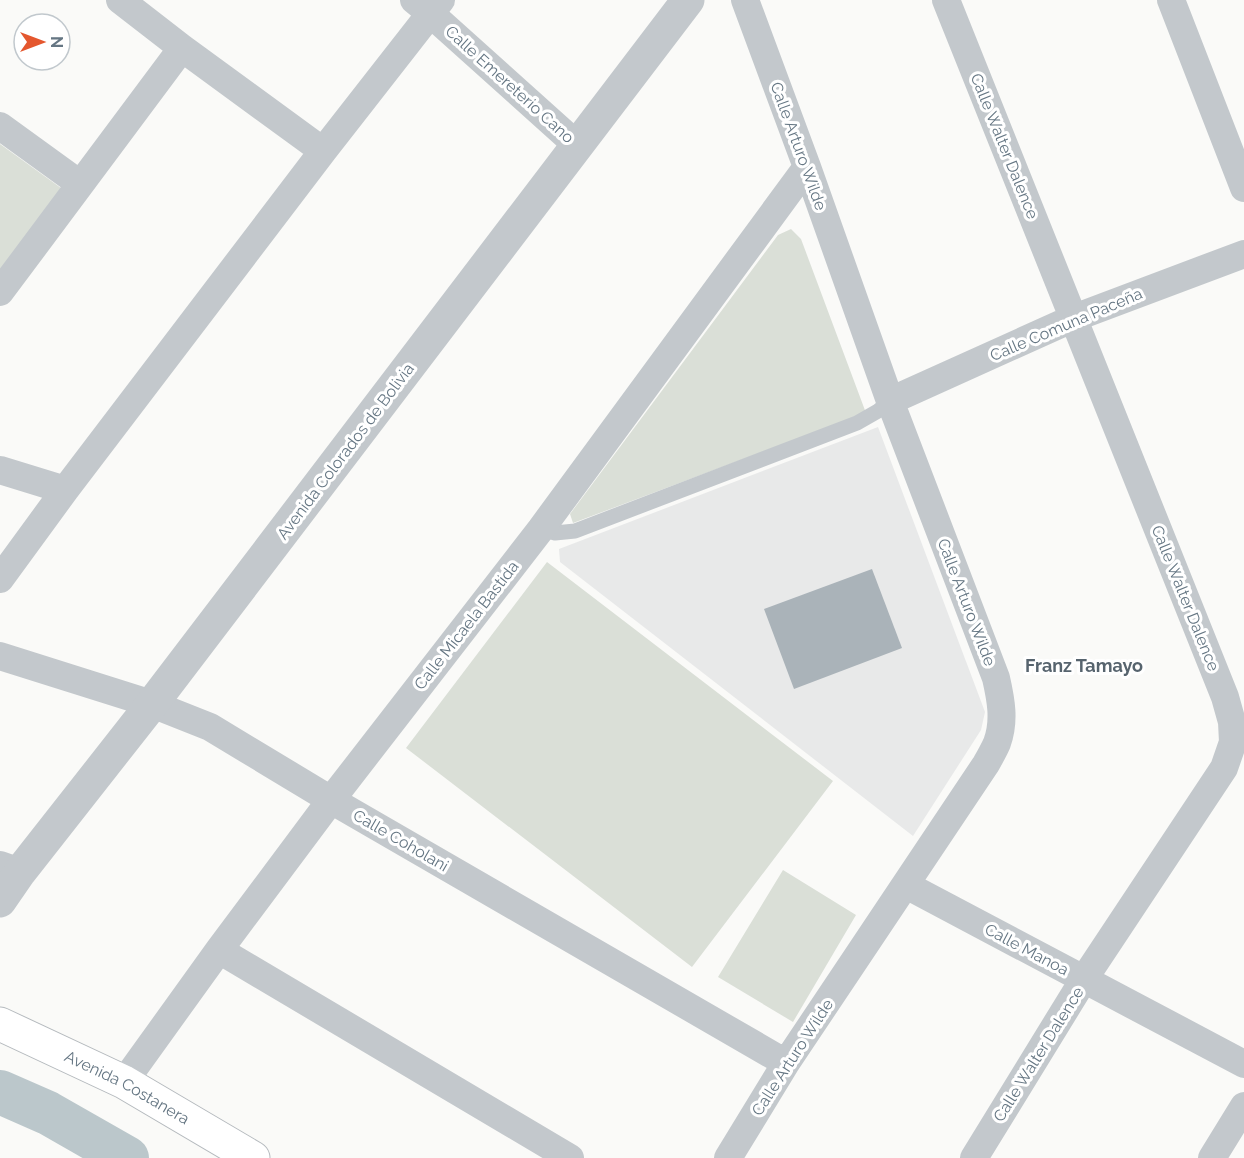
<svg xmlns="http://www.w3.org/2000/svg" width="1244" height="1158" viewBox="0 0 1244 1158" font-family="Raleway,sans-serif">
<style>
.built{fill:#e8e9e9}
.green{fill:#dadfd7}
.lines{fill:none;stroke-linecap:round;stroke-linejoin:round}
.river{stroke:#bbc7cb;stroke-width:44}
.building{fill:#aab3b9}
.primary-casing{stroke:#b5babe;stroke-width:35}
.service{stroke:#c3c8cc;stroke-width:15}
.minor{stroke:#c3c8cc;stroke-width:28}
.tertiary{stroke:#c3c8cc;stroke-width:33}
.primary{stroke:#fff;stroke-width:33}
.labels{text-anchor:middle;stroke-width:6;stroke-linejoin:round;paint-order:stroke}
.street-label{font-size:16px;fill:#657683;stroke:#fff}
.neighbourhood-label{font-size:18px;font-weight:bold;fill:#57646e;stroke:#fff}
</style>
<rect width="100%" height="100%" fill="#fafaf8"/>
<path class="built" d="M878,427L985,712L981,730L913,836L560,562L559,549Z"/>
<path class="green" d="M0,144L61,188L0,272Z
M791,229L801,239L866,413L573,523L570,514L778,235Z
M547,562L833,781L692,967L406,748Z
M783,870L856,915L793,1022L718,977Z"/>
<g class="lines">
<path class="river" d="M0,1092L48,1113L127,1158"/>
</g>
<path class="building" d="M872,569L902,648L794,689L764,609Z"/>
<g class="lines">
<defs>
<g id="primary">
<path id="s1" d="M0,1024L124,1082L253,1158"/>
</g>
</defs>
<use href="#primary" class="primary-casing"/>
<path class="service" d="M541,529L555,533L575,531L857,423L878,411L890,401"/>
<path class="minor" d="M120,0L182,48L323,151
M414,0L431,14L578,146
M946,0L1225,697L1232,722L1233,742L1224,768L1084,979L974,1158
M1171,0L1244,188
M0,126L80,184
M0,292L182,48
M890,401L1074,318L1244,254
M0,470L65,490
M0,579L65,490L323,151L441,0
M0,656L152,704L210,727L331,800L786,1063
M0,865L20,872
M906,885L1244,1064
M219,950L570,1158
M124,1082L219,950L331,800L541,529L807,167
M728,1158L786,1063L986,764C990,757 994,750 997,743C1005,721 1001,700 996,678L890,401L807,167L745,0
M1212,1158L1244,1106"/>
<path class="tertiary" d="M0,901L20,872L152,704L688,0"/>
<use href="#primary" class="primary"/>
</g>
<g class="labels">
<g class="street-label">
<text transform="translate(510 84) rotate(42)" y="6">Calle Emereterio Cano</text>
<text transform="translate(799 146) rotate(70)" y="6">Calle Arturo Wilde</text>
<text transform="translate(1005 146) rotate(68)" y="6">Calle Walter Dalence</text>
<text transform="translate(1066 324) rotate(-23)" y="6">Calle Comuna Paceña</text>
<text transform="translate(345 451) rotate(-53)" y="6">Avenida Colorados de Bolivia</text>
<text transform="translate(1186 598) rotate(68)" y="6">Calle Walter Dalence</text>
<text transform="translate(967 602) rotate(69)" y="6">Calle Arturo Wilde</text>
<text transform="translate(466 625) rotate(-52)" y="6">Calle Micaela Bastida</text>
<text transform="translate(401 840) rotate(30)" y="6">Calle Coholani</text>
<text transform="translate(1027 949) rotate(28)" y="6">Calle Manoa</text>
<text transform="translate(1038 1054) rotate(-58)" y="6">Calle Walter Dalence</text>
<text transform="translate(792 1057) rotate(-57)" y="6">Calle Arturo Wilde</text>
<text dy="6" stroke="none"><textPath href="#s1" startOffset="142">Avenida Costanera</textPath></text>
</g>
<g class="neighbourhood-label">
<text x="1084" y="672">Franz Tamayo</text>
</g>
</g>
<g transform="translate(42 42) rotate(90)"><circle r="28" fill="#ffffff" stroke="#c1c8cd" stroke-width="1.5"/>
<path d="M0-4.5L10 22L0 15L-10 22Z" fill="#e4572e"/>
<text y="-9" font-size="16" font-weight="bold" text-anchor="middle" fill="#657683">N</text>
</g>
</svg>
